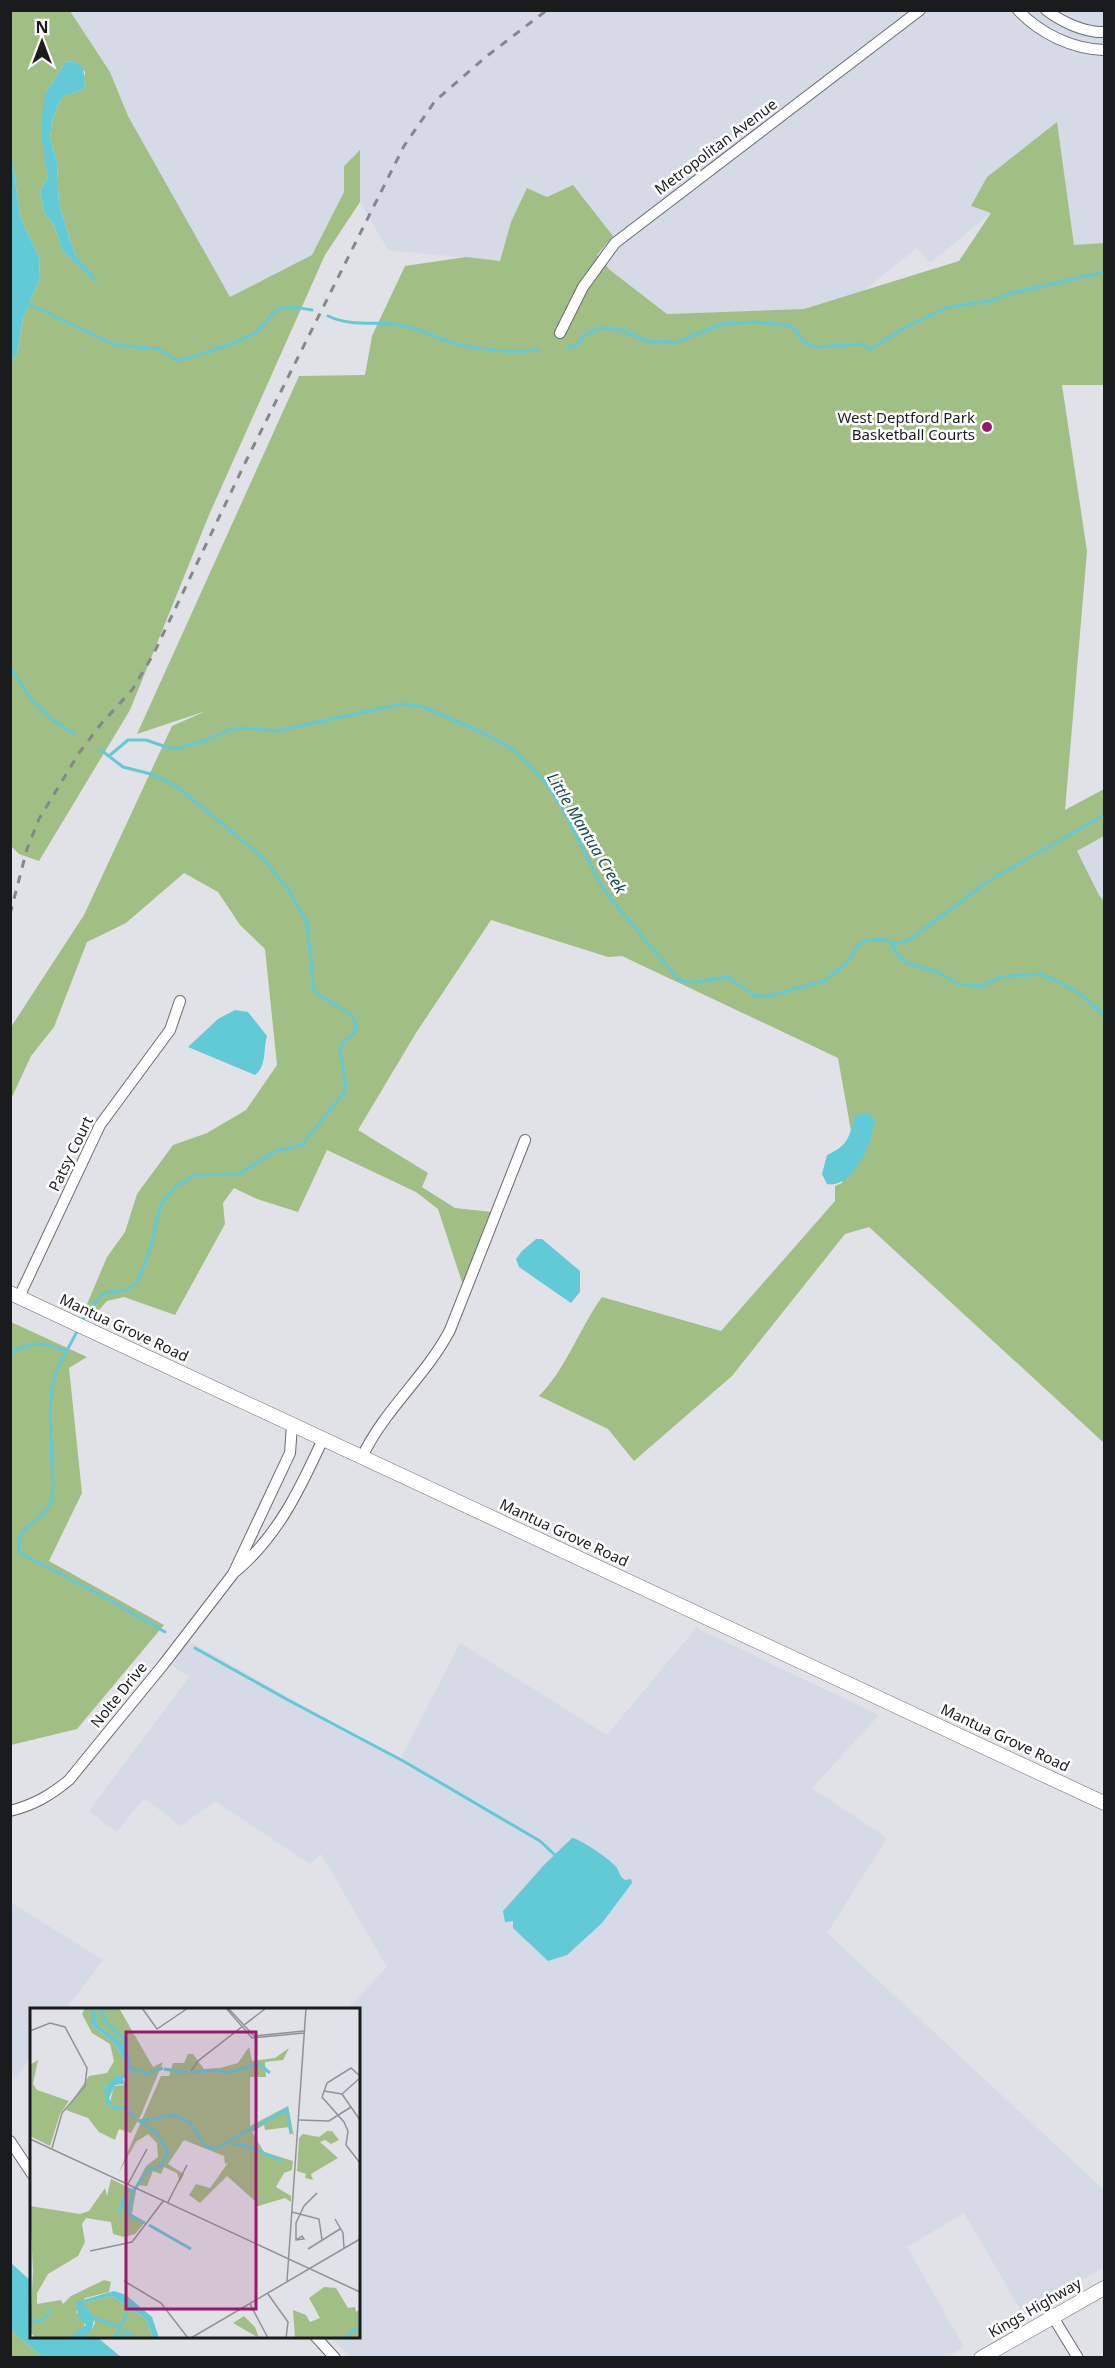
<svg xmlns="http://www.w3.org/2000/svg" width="1115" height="2368" viewBox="0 0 1115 2368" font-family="'Noto Sans',sans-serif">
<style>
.built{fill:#d5dae7}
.green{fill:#a1bf85;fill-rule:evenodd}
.water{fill:#62c9d6}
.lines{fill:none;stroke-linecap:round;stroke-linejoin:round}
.stream{stroke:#62c9d6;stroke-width:3}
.minor-casing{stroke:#696b70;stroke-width:12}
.major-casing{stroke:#696b70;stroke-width:15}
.minor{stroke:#fff;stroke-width:10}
.major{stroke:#fff;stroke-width:14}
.rail{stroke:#85878a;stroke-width:3;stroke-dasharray:8 8;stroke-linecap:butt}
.poi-dot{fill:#9b186c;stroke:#fff;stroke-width:2}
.labels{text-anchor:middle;stroke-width:5;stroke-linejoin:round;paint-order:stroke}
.street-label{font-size:15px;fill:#1a1b1d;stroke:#fff}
.poi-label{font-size:15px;fill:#1a1b1d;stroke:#fff;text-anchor:end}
.water-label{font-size:16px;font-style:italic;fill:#1a494e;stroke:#fff}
.inset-river{fill:none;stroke:#62c9d6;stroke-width:3}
.inset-road{fill:none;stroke:#919296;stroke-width:1.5}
.view{fill:#9b186c;fill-opacity:0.15;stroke:#9b186c;stroke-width:3}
.inset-edge{fill:none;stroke:#1a1b1d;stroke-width:3}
</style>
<rect width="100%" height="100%" fill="#e0e2e7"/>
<path class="built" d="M70,11H1104V243L1074,246L1057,122L991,213L930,263L917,248L863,291L804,309L667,314L610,270L597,255L573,185L547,197L528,188L511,222L500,261L388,250L360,202L359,151L344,166V192L312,255L230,298L128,116L110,72Z
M1104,836V901L1099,895L1077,851Z
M696,1628L879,1715L812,1788L887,1838L827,1933L1104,2190V2267L1023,2314L964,2213L907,2247L964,2347L947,2357H350L331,2337L358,2336V2010L347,2009L387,1967L321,1854L310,1864L215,1801L181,1826L144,1798L117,1832L89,1811L189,1677L161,1659L180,1636L400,1760L460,1643L607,1735Z
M10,1902L103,1960L66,2009L32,2010L31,2057L16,2078L10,2074Z"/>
<path class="green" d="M10,11H70L110,72L128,116L230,297L312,255L344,192V166L360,150V202L325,255L209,515L130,710L39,861L19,854L10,845L11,362L17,354L23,318L40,278L39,257L20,217L13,165L11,159ZM73,61L85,72L84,89L65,96L60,100L52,121L50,139L57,162L59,204L72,246L76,256L98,284L62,250L54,225L44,212L40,191L48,177L46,92L66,62Z
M1057,122L1074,245L1104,243V385H1062L1087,551L1065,810L1104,789V836L1077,851L1099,895L1104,901V1443L869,1227L845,1234L732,1376L634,1461L608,1429L539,1396C566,1369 579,1329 602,1297L721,1331L835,1201V1186L842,1183L855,1116L851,1131L838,1058L622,956L608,957L491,920L416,1033L358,1130L428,1173L422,1187L455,1208L492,1212L463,1285L438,1209L416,1192L327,1150L298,1212L257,1199L234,1188L223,1203L225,1224L175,1315L124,1297L107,1301L92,1318L85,1309L107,1257L125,1232L137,1194L173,1145L207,1133L246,1110L277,1065L265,949L240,925L218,892L184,873L126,923L87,942L54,1027L31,1056L11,1099V1027L84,915L172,726L206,711L137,734L299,376L365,375L372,336L405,266L466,257L500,261L511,222L527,188L547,197L573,185L613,236L597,255L610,270L667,314L804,309L959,261L991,213L971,206L987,177Z
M11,1322L87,1357L69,1368L82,1493L49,1561L164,1625L77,1729L11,1745Z
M11,2331L43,2357H11Z"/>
<path class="water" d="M73,61L82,66L85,78L84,89L65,96L60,100L52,121L50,139L57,162L59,204L72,246L76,256L93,275L99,286L62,250L54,225L44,212L40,191L48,177L41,133L43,106L46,92L66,62Z
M11,159L13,165L20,217L39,257L40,278L23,318L17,354L11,362Z
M235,1010L248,1012L267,1036C263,1049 267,1066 255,1075L188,1047L218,1019Z
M861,1113H868L875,1121C872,1143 853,1189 827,1184L822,1174L827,1155C849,1145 849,1137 855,1116Z
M536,1239H542L580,1271V1292L571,1303L519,1267L516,1259L522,1251Z
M572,1838C579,1838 613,1861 617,1868C620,1873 619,1876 625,1880L631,1879L632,1883L602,1923L567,1955L548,1961L513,1928V1921L505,1922L503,1911L544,1865Z
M11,2263L31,2281L32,2336L97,2337L121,2357H43L11,2331Z"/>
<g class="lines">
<path class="stream" d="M25,302L115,345L158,349L178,361C204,352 232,346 256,332C266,326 269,313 279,309C290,306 301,308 312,310
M328,316C351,327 375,321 400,325C420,328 437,339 456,344C484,350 511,353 539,350
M567,348L577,345L586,334L600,328L620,330L650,342L665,341L675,343L722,324L754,322L786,325L792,327L805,343L816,347L861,344L871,349L906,327L948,307L990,301L1012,293L1104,272
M10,667L31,699L53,720L75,734
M109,756L128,740H146L172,749L202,742L228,730L245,728L276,731L402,704L423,707L486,734L515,751L544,780L562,807L599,881L610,898L678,979C691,987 712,978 728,977L754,995L764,997L824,981L847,963L858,945L866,941L880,939L896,943L908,941L987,882L1104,815
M891,943L897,954L907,963L938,972L957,984L983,986L998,978L1008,976L1040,974L1053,979L1080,994L1104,1015
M81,1323L88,1311L102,1295L109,1292L128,1290L138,1281L150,1250L161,1204L175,1187L195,1175L239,1174L275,1151L302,1145L343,1094L346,1083L340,1051L342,1043L356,1031L355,1020L350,1014L319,995L314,990L307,923L289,890L259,854L176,786L151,774L123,767L101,750
M78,1329C70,1347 57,1364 53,1383C48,1408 51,1435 52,1461C52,1474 55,1489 51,1502C45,1522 11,1526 20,1553L110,1600L165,1632
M10,1355C29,1339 46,1343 67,1352
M195,1648L288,1700L405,1762L540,1841L557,1857"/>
<defs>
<path id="minor" d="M1018,10C1040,34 1073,49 1104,50
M1046,10C1062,22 1085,33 1104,32
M560,333L583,287L615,243L920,10
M19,1297L100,1125L170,1030L180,1001
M362,1457C384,1410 426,1376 450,1330L525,1140
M235,1572C278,1536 300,1489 323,1439
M10,1811C34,1805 51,1795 69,1780L163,1665L233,1574L290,1453L292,1425
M10,2141L32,2174
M1053,2317L1078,2358
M315,2336L335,2358"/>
<path id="major" d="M10,1293L1104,1803
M981,2358L1104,2288"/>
</defs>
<use href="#minor" class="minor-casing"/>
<use href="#major" class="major-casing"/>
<use href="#minor" class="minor"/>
<use href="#major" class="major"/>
<path class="rail" d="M10,914L27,849L39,819L79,753L101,724L132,690L153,655L247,459L404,146L435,101L487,56L547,10"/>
</g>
<circle class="poi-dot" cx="987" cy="427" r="6"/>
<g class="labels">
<g class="street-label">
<text transform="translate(716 147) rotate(-37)" y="5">Metropolitan Avenue</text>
<text transform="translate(71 1154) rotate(-64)" y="5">Patsy Court</text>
<text transform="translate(124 1328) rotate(25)" y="5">Mantua Grove Road</text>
<text transform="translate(564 1533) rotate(25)" y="5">Mantua Grove Road</text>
<text transform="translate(119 1695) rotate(-51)" y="5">Nolte Drive</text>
<text transform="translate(1005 1738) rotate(25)" y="5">Mantua Grove Road</text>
<text transform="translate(1035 2308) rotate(-30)" y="5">Kings Highway</text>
</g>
<g class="poi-label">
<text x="975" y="423">West Deptford Park<tspan x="975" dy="17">Basketball Courts</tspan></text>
</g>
<g class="water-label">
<text transform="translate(587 833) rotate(59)" y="6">Little Mantua Creek</text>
</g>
</g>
<g transform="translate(30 2008)">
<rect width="330" height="330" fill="#e0e2e7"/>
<path d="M55,0H61V16L84,35L97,57L96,65L75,79L79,98L84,78L94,77L101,54L89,33L67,16L65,0H89L123,59L133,54L138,42L111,107L101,125L89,121L85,132L69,124L58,110L36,102L59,68L77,65L84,53L80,36L62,25L52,6ZM219,39L222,53L245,50L259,40L253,52L235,54L236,69H220V118L258,98L264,129L260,119L235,122L234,117L222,124L234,144L263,153L262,162L254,165L246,179L261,188V194L255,190L225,199V193L197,168L170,195L159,187L166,176L180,180L198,155L195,156L194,148L154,132L138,156L154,166L150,174L147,165L134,159L131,166L123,163L117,178L106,177L116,158L128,149L127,135L118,126L106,134L88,166L131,68H139L143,55H154L158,46H163L174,61L190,60L208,55ZM8,52L3,76L7,82L39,93L30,106L20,138L0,128V57ZM297,123H302L309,132L301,136L295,132L290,134L308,150L281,166L283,172L275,170L276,166L267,163L269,130L273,126L289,129ZM81,171L106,183L102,206L115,214L105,226L94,229L83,226L81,214L56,210L52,216L55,234L48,248L18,266L7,285V296L31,292L33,296L41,288L74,272L81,274L79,284L55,290L46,304L55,314L53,321L38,330H6L0,324L3,263L0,198L50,206L59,203L75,180L77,188ZM294,279L306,280L318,300L325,299L326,304L330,301V330H265L263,302L276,307L280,314L290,310L279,290ZM82,288L116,311L123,330H50L62,322L65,314L52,295ZM214,308L225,319L229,330L203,315Z" fill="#a1bf85"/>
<path d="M61,0L66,2L67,16L95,37L101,54L98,66L93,71L95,76L85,77L79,90L83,99L77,97L74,81L84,70L96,65L97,57L84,35L61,16ZM84,283L96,287L122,309L129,330H123L116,311L82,288L53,295L64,310L62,322L53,329L38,330L56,317L48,308L46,294Z" fill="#62c9d6"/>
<path class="inset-river" d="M71,0L74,11L94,31L96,40M98,59L117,66L133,60M134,61L159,65M162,65L184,62L198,65L229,56L240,65M83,99L96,101L105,110M108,112L126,124L138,144L132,157L117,163L103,184L98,206L115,215M109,113L145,107L160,115L175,138L185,141L257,101L261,126M201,136L218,138L252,153M89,204L97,183L103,182M119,217L161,241M64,310L88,318M0,311L10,314L22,302M85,330L97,305M93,330L95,324L106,330M316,330L330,317"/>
<path class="inset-road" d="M112,0L127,21L158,0M196,0L222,30L274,25M198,0L224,28L274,23M0,23L20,15L35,19L57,60L55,78L32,105L22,140M161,63L168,53L236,0M330,68L321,60L297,75L292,89L314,114L318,123L316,137L330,155M330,70L312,86L330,112M294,83L312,86M269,112L299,113L321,99M0,131L330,284M98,176L117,141M138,194L157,157M262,204L289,211L292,232M305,211L313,225L314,240M266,232L272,228L274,231L266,232V215L274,198L287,185M278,241L310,221M60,243L102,234L134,192M257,273L276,0M98,276L94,273L131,295L158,330M238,286L258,314L256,330M220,296L238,330M161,330L330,231"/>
<path class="view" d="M96,24H226V301H96Z"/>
<rect width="330" height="330" class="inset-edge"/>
</g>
<rect width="1115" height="2368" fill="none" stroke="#1a1b1d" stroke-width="24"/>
<g transform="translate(42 42)" stroke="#ffffff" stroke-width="4.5" paint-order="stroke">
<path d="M0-4.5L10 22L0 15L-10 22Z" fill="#1a1b1d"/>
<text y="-9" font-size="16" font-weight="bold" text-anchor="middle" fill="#1a1b1d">N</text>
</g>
</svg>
